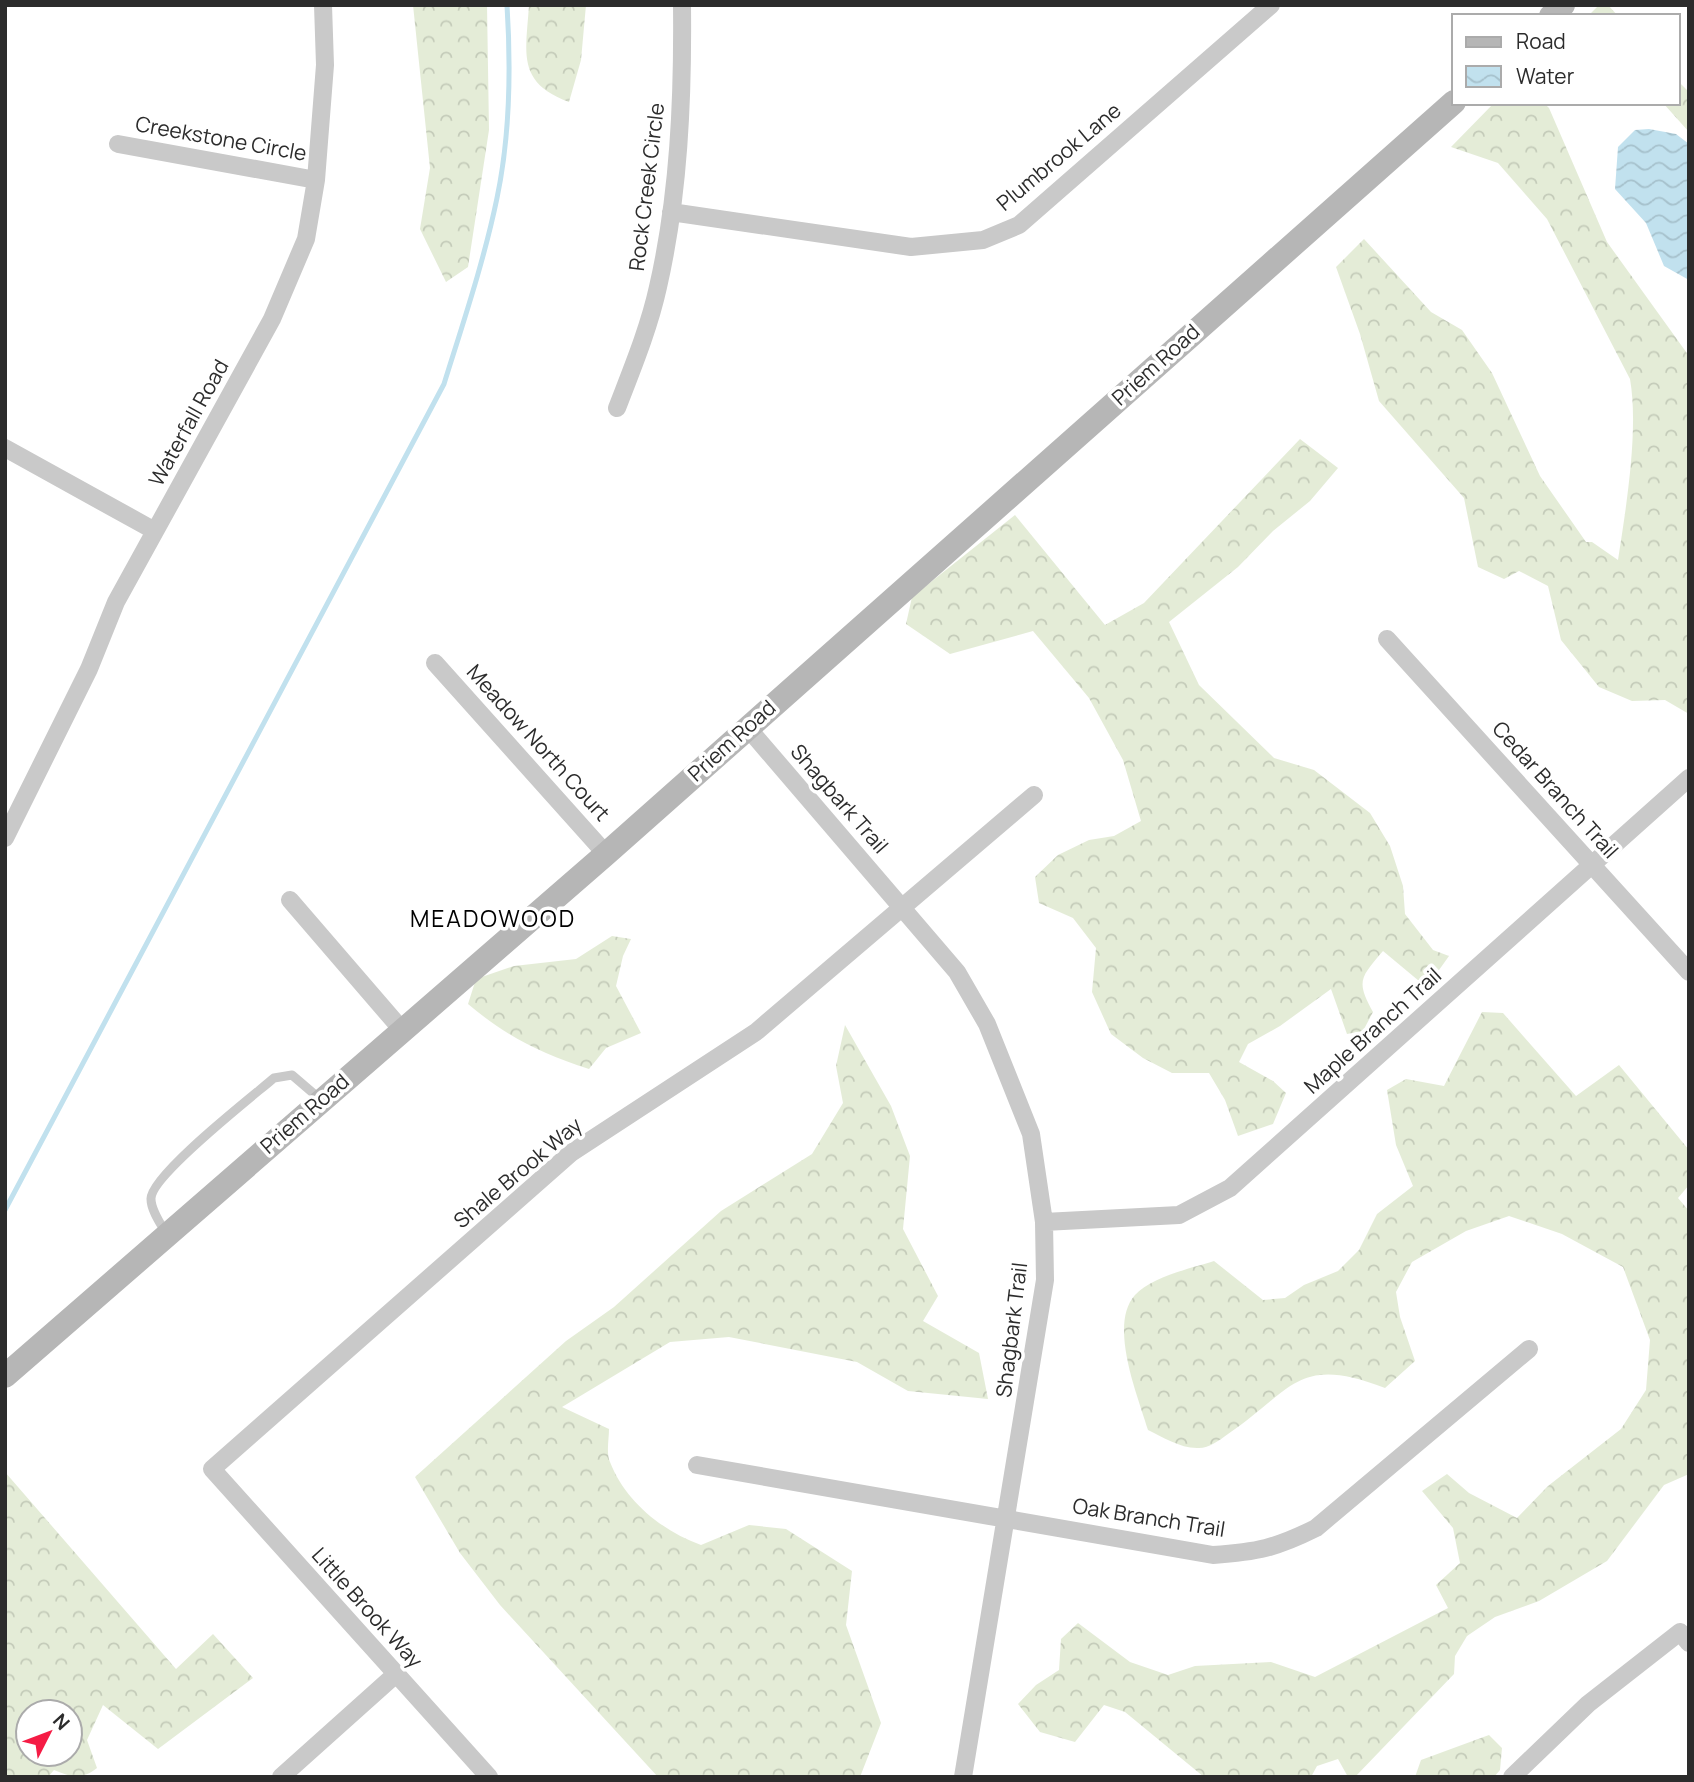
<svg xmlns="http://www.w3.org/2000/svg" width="1694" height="1782" viewBox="0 0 1694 1782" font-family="Manrope,sans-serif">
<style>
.forest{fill:url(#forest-crowns);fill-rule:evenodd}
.water{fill:url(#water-waves)}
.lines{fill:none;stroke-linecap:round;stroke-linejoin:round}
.stream{stroke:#c1e1ee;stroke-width:5}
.lane{stroke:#c9c9c9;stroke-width:9}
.street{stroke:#c9c9c9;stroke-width:18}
.secondary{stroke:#b6b6b6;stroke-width:24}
.labels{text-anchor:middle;stroke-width:7;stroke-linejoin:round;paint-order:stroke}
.street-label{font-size:21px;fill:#2c2c2c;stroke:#fff}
.neighbourhood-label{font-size:23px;letter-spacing:2px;fill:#000;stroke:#fff}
</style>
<defs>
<pattern id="forest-crowns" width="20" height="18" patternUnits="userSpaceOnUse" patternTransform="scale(1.75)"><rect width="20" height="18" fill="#e4ecd7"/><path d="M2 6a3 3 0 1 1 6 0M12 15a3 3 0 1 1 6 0" fill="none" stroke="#c4cbb9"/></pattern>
<pattern id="water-waves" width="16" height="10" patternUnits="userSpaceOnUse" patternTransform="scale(1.75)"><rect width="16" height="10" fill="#c1e1ee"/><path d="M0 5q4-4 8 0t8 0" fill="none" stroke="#a6c1cc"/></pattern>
</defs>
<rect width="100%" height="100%" fill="#fff"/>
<path class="forest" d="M413,5H487L489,130L468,267L446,282L420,229L430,168Z
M529,5H586L581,60L569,102C516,82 526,53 529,5Z
M1599,5H1608L1618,16H1588Z
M1678,81L1689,92V132L1663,103H1678Z
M1494,103H1544L1549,108L1607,242L1689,356V714L1665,700L1632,701L1599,687L1561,640L1548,586L1519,571L1504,579L1478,567L1464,498L1379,401L1360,334L1336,267L1364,239L1431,312L1462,330L1492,373L1540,476L1586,542H1592L1618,560C1626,508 1639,430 1630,379L1547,219L1498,163L1451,147Z
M1300,439L1338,468L1310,501L1273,531L1238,567L1169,622L1199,685L1274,758L1314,770L1370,813L1390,846L1403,886L1405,914L1433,950L1449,956L1439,970L1419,981L1383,951C1360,978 1356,981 1373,1012L1363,1031L1347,1034L1331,989L1280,1026L1248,1044L1239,1062L1273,1081L1286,1093L1273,1124L1238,1136L1225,1100L1209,1073H1172L1143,1058L1111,1034L1092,992L1096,948L1073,918L1039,903L1035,877L1058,855L1089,840L1114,836L1141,821L1123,760L1089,698L1033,631L950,654L906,624L912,597L1015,515L1105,625L1144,603Z
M612,936L631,939L623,956L616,986L641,1033L606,1048L589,1069C541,1053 507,1037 468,1004L476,979L514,966L576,959Z
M1482,1012L1503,1013L1576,1096L1619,1065L1689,1150V1185L1678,1198L1689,1211V1474L1664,1485L1607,1561L1539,1601L1495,1617L1467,1636L1455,1656L1454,1674L1355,1777H1348L1338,1759L1317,1766L1311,1777H1204L1125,1712L1104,1705L1075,1742L1040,1732L1018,1704L1036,1685L1059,1670L1061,1639L1078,1623L1130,1662L1168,1675L1195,1666L1271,1662L1315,1677L1448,1608L1436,1585L1460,1563L1453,1528L1422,1491L1447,1474L1469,1493L1517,1518L1548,1486L1621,1429L1646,1390L1650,1340L1623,1267L1562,1234L1509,1216L1466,1231L1412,1262L1396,1292L1400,1317L1415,1361L1385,1388C1297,1354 1293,1390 1228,1434C1220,1440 1209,1448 1199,1448C1181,1449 1163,1437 1148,1430C1138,1396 1108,1325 1135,1295C1151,1277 1192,1268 1214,1261L1263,1300L1285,1298L1304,1285L1338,1271L1359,1250L1377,1214L1413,1186L1396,1145L1387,1090L1406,1079L1444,1086Z
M845,1025L891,1106L910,1156L903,1229L938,1296L923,1321L979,1353L988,1399L908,1391L857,1362L729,1337L670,1342L562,1407L609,1429C609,1439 606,1453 610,1462C625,1501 662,1531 701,1545L749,1525L786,1529L852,1571L846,1625L881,1723L860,1777H658L500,1605L460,1553L415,1477L566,1341L614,1307L721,1211L812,1154L843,1103L836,1066Z
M5,1472L176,1669L213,1634L253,1678L158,1749L103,1705L87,1740L97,1768C82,1780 71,1777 54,1770L48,1777H5ZM28,1712H70V1754H28Z
M1489,1735L1502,1748L1500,1770L1494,1777H1415L1421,1760Z"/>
<path class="water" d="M1649,129L1676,134L1689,144V280L1664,266L1646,223L1615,189L1618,147L1635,130Z"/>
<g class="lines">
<path class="stream" d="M5,1210L444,384C463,323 484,261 497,198C510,136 511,68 507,5"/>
<path class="lane" d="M166,1233C160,1223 151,1210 151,1199C150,1176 253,1096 274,1078L292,1075L320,1099"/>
<path class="street" d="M118,144L316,180
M671,212L911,247L983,240L1019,225L1271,5
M617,408C632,369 649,328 658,287C679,195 683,99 682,5
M5,448L155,531
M1387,639L1689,972
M435,663L606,854
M747,727L957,972L987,1024L1031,1134L1044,1222L1045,1280L963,1777
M5,838L89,669L116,602L272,319L306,239L316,180L325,65L323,5
M290,900L402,1030
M1044,1222L1179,1215L1230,1188L1689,778
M697,1465L1213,1555C1257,1552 1276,1548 1316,1528L1529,1349
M281,1777L396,1674
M489,1777L212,1469L571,1153L756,1032L1034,795
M1512,1777L1588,1704L1680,1632L1689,1643"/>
<path class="secondary" d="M1551,16L1563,5
M5,1376L606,854L1454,102"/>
</g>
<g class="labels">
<g class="street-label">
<text transform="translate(221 139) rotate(10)" y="7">Creekstone Circle</text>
<text transform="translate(1059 157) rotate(-40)" y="7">Plumbrook Lane</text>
<text transform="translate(647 187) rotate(-83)" y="7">Rock Creek Circle</text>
<text transform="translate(1156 365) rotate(-42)" y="7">Priem Road</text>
<text transform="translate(189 423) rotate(-61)" y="7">Waterfall Road</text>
<text transform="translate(732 741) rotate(-42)" y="7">Priem Road</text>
<text transform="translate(538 743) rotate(48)" y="7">Meadow North Court</text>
<text transform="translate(1555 790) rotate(48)" y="7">Cedar Branch Trail</text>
<text transform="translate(839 799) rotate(49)" y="7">Shagbark Trail</text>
<text transform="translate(1373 1031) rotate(-42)" y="7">Maple Branch Trail</text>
<text transform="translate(305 1114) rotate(-41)" y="7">Priem Road</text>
<text transform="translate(518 1173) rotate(-40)" y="7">Shale Brook Way</text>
<text transform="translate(1012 1330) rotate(-83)" y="7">Shagbark Trail</text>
<text transform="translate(1149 1518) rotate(9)" y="7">Oak Branch Trail</text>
<text transform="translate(367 1608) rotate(48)" y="7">Little Brook Way</text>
</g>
<g class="neighbourhood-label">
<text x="493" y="927">MEADOWOOD</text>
</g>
</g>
<rect width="1694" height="1782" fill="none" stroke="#2c2c2c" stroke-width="14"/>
<rect x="1452" y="14" width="228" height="91" fill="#ffffff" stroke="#ababab" stroke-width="2"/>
<rect x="1466" y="37" width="35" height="10" fill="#b6b6b6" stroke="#ababab" stroke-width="2"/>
<text x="1516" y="49" font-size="21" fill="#2c2c2c">Road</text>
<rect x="1466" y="66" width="35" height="21" fill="url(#water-waves)" stroke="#ababab" stroke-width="2"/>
<text x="1516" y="84" font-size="21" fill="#2c2c2c">Water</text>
<g transform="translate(49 1733) rotate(48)"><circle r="33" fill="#ffffff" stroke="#ababab" stroke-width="2"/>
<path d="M0-5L12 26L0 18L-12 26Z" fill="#f51c45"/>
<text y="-10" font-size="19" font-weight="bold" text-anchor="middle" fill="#2c2c2c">N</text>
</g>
</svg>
